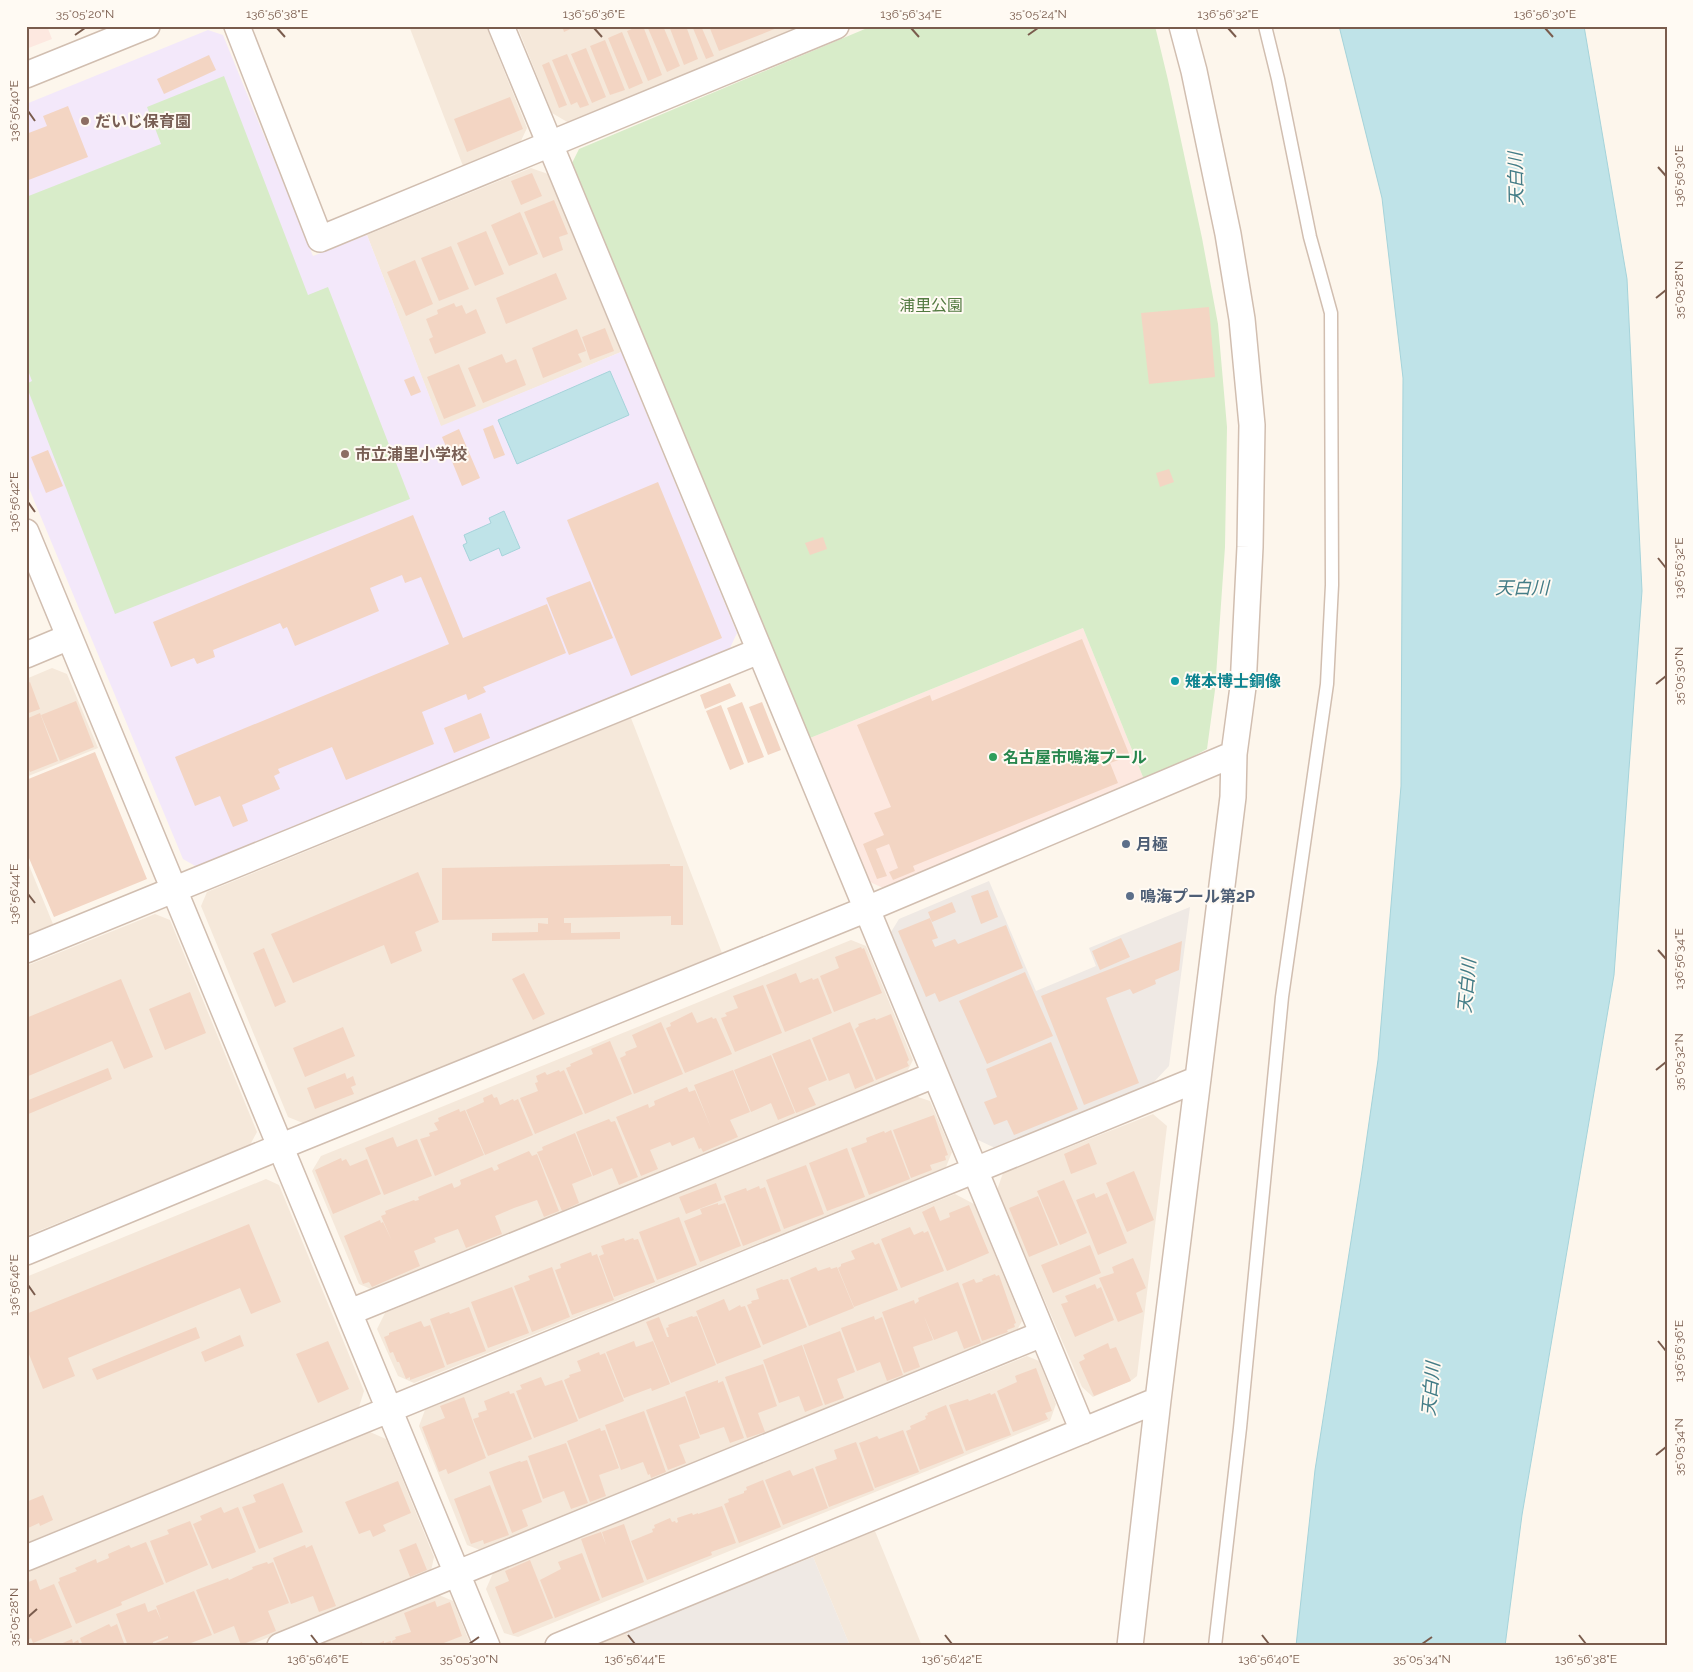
<svg xmlns="http://www.w3.org/2000/svg" width="1693" height="1672" viewBox="0 0 1693 1672" font-family="Raleway,'Noto Sans JP',sans-serif">
<style>
.residential{fill:#f5e8da}
.commercial{fill:#fde8e0}
.industrial{fill:#efe9e4}
.education{fill:#f3e8fa}
.green{fill:#d8ecc9}
.water{fill:#bfe3e8;stroke:#a5d3da}
.building{fill:#f3d5c3;fill-rule:evenodd}
.lines{fill:none;stroke-linecap:round;stroke-linejoin:round}
.lane-casing{stroke:#d1beb0;stroke-width:15}
.street-casing{stroke:#d1beb0;stroke-width:28}
.lane{stroke:#fff;stroke-width:12}
.street{stroke:#fff;stroke-width:25}
.ticks{fill:none;stroke:#7a5c4d;stroke-width:2}
.education-dot{fill:#8d6e63;stroke:#fffaf3;stroke-width:2}
.culture-dot{fill:#0f9aa8;stroke:#fffaf3;stroke-width:2}
.leisure-dot{fill:#2e9e5b;stroke:#fffaf3;stroke-width:2}
.service-dot{fill:#5c6f8a;stroke:#fffaf3;stroke-width:2}
.labels{text-anchor:middle;stroke-width:4;stroke-linejoin:round;paint-order:stroke}
.education-label{font-size:16px;font-weight:bold;fill:#785e54;stroke:#fffaf3;text-anchor:start}
.park-label{font-size:16px;fill:#537a41;stroke:#fffaf3}
.culture-label{font-size:16px;font-weight:bold;fill:#0d838f;stroke:#fffaf3;text-anchor:start}
.leisure-label{font-size:16px;font-weight:bold;fill:#27864d;stroke:#fffaf3;text-anchor:start}
.service-label{font-size:16px;font-weight:bold;fill:#4e5e75;stroke:#fffaf3;text-anchor:start}
.water-label{font-size:18px;font-style:italic;fill:#437c86;stroke:#fffaf3}
.neatline{fill:none;stroke:#7a5c4d;stroke-width:2}
.ticks-label{font-size:12px;text-anchor:middle;fill:#7a5c4d}
</style>
<rect width="100%" height="100%" fill="#fdf6ec"/>
<path class="residential" d="M409,26H486L527,128L520,143L463,166Z
M517,26H804L569,123L552,113Z
M531,168L548,174L621,352L441,427L367,235Z
M52,668L67,674L98,748L26,777V679Z
M631,718L722,953L303,1123L288,1117L201,906L207,892Z
M26,858L53,924L26,935Z
M155,914L170,920L257,1132L250,1145L26,1236V966Z
M851,940L866,946L913,1060L907,1072L373,1290L359,1284L312,1171L321,1156Z
M915,1096L930,1101L952,1152L946,1167L414,1383L398,1376L377,1329L385,1313Z
M1153,1114L1167,1126L1137,1376L1132,1380L1093,1397L1082,1387L997,1190L1003,1173Z
M266,1179L279,1185L364,1391L359,1407L26,1543V1277Z
M955,1194L974,1204L1022,1321L1016,1332L480,1550L467,1545L419,1426L425,1410Z
M1027,1356L1039,1361L1056,1404L1050,1421L518,1637L504,1633L486,1589L493,1573Z
M370,1432L386,1439L434,1557L431,1571L247,1646H26V1572Z
M875,1531L922,1646H850L813,1557Z
M439,1595L453,1601L471,1646H316Z
M626,1631L631,1646H591Z"/>
<path class="commercial" d="M26,26H47L52,39L26,49Z
M1083,628L1145,782L885,889L868,881L810,738Z"/>
<path class="industrial" d="M989,881L1036,991L1096,966L1089,948L1190,907L1169,1066L1151,1085L995,1148L976,1139L891,932L899,919Z
M813,1557L850,1646H631L626,1631Z"/>
<path class="education" d="M208,30L223,35L313,256L367,235L441,426L621,352L737,633L730,648L197,867L183,859L26,481V104Z"/>
<path class="green" d="M872,26H1155L1168,80L1202,238L1218,324L1227,427L1225,547L1215,690L1207,749L1145,782L1083,628L810,738L572,163L579,149Z
M224,76L308,295L328,287L410,499L115,614L26,385V384L32,381L26,365V197L161,144L147,107Z"/>
<path class="water" d="M1339,26H1584L1627,279L1642,591L1614,975L1522,1515L1505,1646H1296L1315,1470L1362,1171L1378,1060L1401,786L1403,378L1382,198Z
M610,371L629,415L517,464L498,420Z
M504,511L520,548L502,556L499,548L470,561L463,545L467,543L464,535L491,523L489,518Z"/>
<path class="building" d="M562,26H577L564,32Z
M639,26H643L662,75L648,81L627,31Z
M647,26H663L680,66L667,72Z
M669,26H686L698,59L684,65Z
M692,26H701L714,56L706,59Z
M709,26H782L719,51Z
M622,32L643,83L629,89L608,38Z
M605,40L625,90L610,95L590,46Z
M586,48L606,97L592,103L571,54Z
M567,54L589,105L580,108L577,102L571,105L552,60Z
M209,55L216,70L164,94L157,79Z
M549,62L567,105L559,108L542,65Z
M510,97L523,129L467,152L454,119Z
M68,106L88,157L26,181V134L47,126L43,116Z
M532,173L542,196L521,205L511,181Z
M554,200L568,234L559,237L563,250L543,258L524,212Z
M520,212L538,254L509,266L491,225Z
M486,231L504,274L475,286L457,243Z
M451,246L469,289L439,301L421,258Z
M415,260L433,304L406,316L387,272Z
M556,273L567,299L506,324L496,298Z
M454,303L456,307L462,305L466,314L476,309L486,333L435,354L429,339L433,337L426,319L438,314L437,310Z
M1209,307L1215,377L1149,384L1141,313Z
M605,328L614,351L590,360L582,337Z
M577,329L586,351L578,354L582,362L543,378L532,348Z
M502,354L506,363L516,359L526,385L483,403L468,368Z
M459,364L476,406L444,419L427,377Z
M414,376L421,392L411,396L404,380Z
M493,425L505,455L494,459L483,429Z
M459,429L480,478L462,486L442,437Z
M48,450L63,486L46,493L31,457Z
M1169,469L1174,482L1160,487L1156,473Z
M658,482L722,638L631,676L567,520Z
M413,515L463,638L547,604L566,653L483,687L486,692L468,700L466,694L422,712L434,744L346,780L332,747L278,769L280,773L274,776L280,789L242,805L248,821L233,827L220,796L195,806L175,757L449,644L421,577L405,583L402,575L370,588L379,611L295,646L287,627L283,629L280,623L213,650L215,657L197,664L194,658L171,667L153,622Z
M823,537L827,549L810,555L805,543Z
M590,581L613,638L569,655L546,598Z
M1082,639L1130,756L1110,763L1118,783L913,866L915,871L893,880L889,872L898,868L889,844L876,849L887,876L877,879L863,844L884,835L874,813L891,807L857,725L930,695L932,701Z
M30,682L40,709L26,714V684Z
M730,683L736,696L705,709L700,695Z
M76,701L94,747L60,761L41,715Z
M742,702L764,757L748,763L727,708Z
M762,702L781,750L768,755L749,707Z
M721,705L744,764L730,770L706,711Z
M40,713L58,761L30,772L26,762V719Z
M481,713L490,738L454,753L444,728Z
M95,752L147,879L54,917L26,851V780Z
M670,864V866H683V925H671V916L564,918V923H571V933L620,932V939L492,941V933L538,932V923L548,924V918L442,920V868Z
M418,872L439,922L415,932L422,951L391,964L384,945L293,983L271,934Z
M988,890L998,917L981,924L971,896Z
M952,902L956,912L932,922L928,912Z
M930,918L938,938L932,940L935,947L955,939L958,944L1006,925L1023,968L939,1002L935,993L926,997L898,931Z
M1121,938L1130,957L1100,970L1092,951Z
M1182,941L1179,970L1155,980L1156,984L1133,994L1130,989L1106,998L1139,1083L1084,1105L1041,996Z
M861,947L862,949L864,948L882,993L834,1012L820,976L839,968L835,957Z
M264,948L286,1002L275,1007L253,953Z
M1025,972L1053,1036L987,1064L959,1001Z
M524,973L545,1014L533,1020L512,979Z
M796,973L800,983L812,978L813,980L818,978L832,1013L785,1032L766,985Z
M121,979L153,1057L124,1069L112,1041L26,1077V1018Z
M763,985L782,1033L735,1052L721,1018L727,1016L725,1013L738,1008L733,996Z
M190,992L206,1033L165,1050L149,1009Z
M692,1012L697,1023L712,1017L713,1019L716,1018L732,1054L685,1073L666,1028L671,1026L670,1023Z
M891,1014L909,1060L907,1062L909,1066L876,1080L855,1029L859,1026L858,1024L875,1018L876,1020Z
M661,1022L683,1074L634,1094L620,1058L626,1055L625,1052L637,1047L632,1035Z
M850,1022L874,1081L855,1089L849,1073L829,1081L812,1038Z
M343,1027L355,1056L305,1077L293,1048Z
M810,1039L827,1080L808,1088L816,1105L796,1113L772,1054Z
M610,1041L632,1094L585,1114L566,1068L571,1066L570,1064L593,1054L591,1049Z
M1051,1042L1078,1109L1014,1135L1007,1120L994,1125L984,1102L997,1097L986,1069Z
M771,1055L795,1113L778,1120L771,1103L751,1112L734,1070Z
M108,1068L112,1079L26,1115V1101Z
M559,1070L560,1072L564,1070L583,1114L535,1134L520,1098L538,1091L535,1083L538,1082L536,1076L545,1072L547,1075Z
M733,1070L750,1112L730,1120L738,1137L703,1152L701,1148L699,1149L694,1137L672,1146L670,1142L650,1150L658,1169L641,1176L616,1117L648,1104L649,1108L655,1105L654,1101L687,1087L689,1092L695,1090L711,1128L694,1085Z
M345,1073L347,1079L353,1076L356,1085L351,1087L354,1094L315,1109L307,1088Z
M492,1094L494,1098L497,1097L500,1105L513,1099L514,1101L518,1099L533,1135L485,1155L466,1110L484,1102L483,1098Z
M459,1109L460,1112L465,1110L484,1155L435,1176L420,1139L430,1136L429,1133L438,1130L434,1123L439,1121L438,1118Z
M934,1115L948,1155L945,1156L946,1160L930,1165L932,1170L911,1178L893,1130Z
M609,1119L611,1122L615,1121L638,1177L619,1185L612,1168L593,1176L576,1132Z
M891,1130L910,1179L869,1195L851,1148L867,1142L866,1138L884,1131L885,1133Z
M575,1133L592,1176L572,1184L579,1203L562,1211L537,1152L543,1150L542,1147Z
M393,1137L397,1147L417,1139L432,1176L384,1195L365,1148Z
M1089,1143L1097,1164L1071,1174L1064,1154Z
M847,1148L865,1197L827,1211L809,1163Z
M529,1151L532,1156L537,1154L559,1211L544,1217L537,1200L514,1208L495,1216L502,1234L466,1248L458,1229L434,1238L436,1242L414,1251L420,1266L372,1287L369,1282L363,1284L344,1236L380,1220L381,1223L383,1222L392,1241L381,1216L386,1214L385,1211L414,1200L415,1201L419,1200L418,1197L452,1183L454,1188L459,1186L461,1184L460,1180L492,1167L494,1171L499,1169L497,1165Z
M341,1158L342,1161L346,1159L350,1166L367,1159L381,1194L333,1214L315,1170Z
M806,1165L824,1214L784,1229L766,1180Z
M1134,1171L1154,1220L1127,1232L1106,1183Z
M1064,1180L1087,1233L1060,1245L1037,1191Z
M716,1183L722,1200L686,1214L679,1197Z
M759,1186L760,1189L765,1187L781,1231L743,1246L724,1196L746,1188L747,1191Z
M1094,1193L1096,1198L1107,1193L1127,1243L1098,1255L1076,1200Z
M1038,1196L1058,1245L1029,1257L1009,1208Z
M718,1203V1205L725,1203L741,1246L700,1262L684,1221L702,1214L700,1209Z
M969,1205L989,1253L947,1271L922,1212L934,1206L940,1221L950,1217L949,1213Z
M679,1217L697,1265L657,1280L639,1232Z
M249,1224L281,1302L251,1314L240,1288L68,1358L75,1376L43,1389L26,1347V1314Z
M910,1227L914,1235L923,1231L924,1233L928,1231L944,1271L901,1288L881,1239Z
M624,1238L625,1241L633,1238L634,1240L638,1239L655,1282L614,1297L599,1256L604,1254L601,1246Z
M873,1242L875,1245L879,1243L898,1290L854,1307L838,1268L841,1266V1264L855,1259L851,1251Z
M1090,1245L1101,1273L1053,1293L1041,1265Z
M591,1252L592,1256L597,1254L614,1300L572,1315L555,1270L561,1268L560,1264Z
M1133,1258L1146,1288L1136,1293L1143,1312L1118,1322L1099,1278L1114,1273L1112,1267Z
M552,1267L570,1317L532,1332L514,1286L530,1280L528,1276Z
M816,1267L818,1271L830,1267L831,1269L837,1267L854,1308L809,1326L790,1278Z
M995,1274L996,1276L999,1275L1016,1323L1014,1324L1015,1327L1007,1330L1008,1332L982,1341L962,1284L974,1279L976,1283L983,1281L982,1279Z
M782,1279L783,1280L788,1279L807,1327L763,1345L747,1305L752,1303L751,1301L759,1299L756,1289Z
M958,1282L981,1343L964,1349L957,1331L934,1340L924,1316L933,1340L913,1347L920,1367L904,1373L882,1312L914,1300L915,1304L919,1301L918,1298Z
M1095,1284L1097,1289L1101,1287L1114,1320L1075,1337L1061,1304L1068,1302L1065,1296Z
M512,1287L529,1333L488,1348L471,1302Z
M724,1299L729,1311L740,1305L741,1307L745,1306L761,1347L717,1364L696,1311Z
M469,1307L486,1351L447,1365L430,1319L449,1312L450,1314Z
M692,1316L693,1317L697,1316L716,1365L671,1383L646,1322L659,1317L667,1337H669L666,1328L669,1327L668,1325Z
M874,1316L875,1320L882,1317L903,1375L887,1381L880,1362L857,1371L841,1328Z
M421,1321L424,1327L430,1325L445,1367L410,1380V1377L406,1379L399,1362H397L393,1352L390,1353L384,1337L389,1335V1333Z
M196,1327L200,1338L97,1380L92,1369Z
M840,1331L855,1372L837,1379L844,1398L825,1405L803,1345Z
M240,1335L244,1346L205,1362L201,1352Z
M328,1341L349,1389L318,1403L296,1354Z
M634,1341L636,1347L653,1341L670,1384L652,1391L651,1388L624,1398L606,1352Z
M1108,1343L1110,1349L1116,1347L1131,1381L1094,1396L1079,1362L1085,1359L1083,1355Z
M802,1345L823,1405L805,1412L799,1396L779,1403L763,1360Z
M599,1352L600,1355L605,1353L624,1401L579,1419L564,1380L570,1377L569,1375L581,1371L577,1361Z
M763,1364L777,1406L758,1413L765,1432L747,1438L725,1377Z
M1036,1368L1052,1411L1045,1413L1048,1419L1013,1432L997,1391L1017,1382L1015,1376Z
M541,1377L545,1386L562,1380L578,1421L534,1438L516,1391L522,1389L520,1385Z
M718,1380V1383L723,1381L744,1438L730,1443L724,1427L700,1435L685,1392Z
M509,1391L510,1394L514,1393L532,1439L488,1456L473,1419L479,1417L478,1413L487,1410L484,1401Z
M990,1393L991,1395L995,1393L1011,1435L966,1451L949,1405L968,1399L969,1401Z
M685,1396L700,1438L679,1445L686,1463L668,1470L646,1410Z
M464,1397L486,1458L448,1474L446,1469L439,1472L422,1427L445,1418L440,1406Z
M946,1405L964,1453L920,1470L906,1431L911,1429L910,1426L926,1419L925,1416L928,1415L927,1413Z
M644,1411L666,1472L651,1478L650,1474L648,1475L643,1462L621,1470L605,1425Z
M600,1428L601,1431L605,1430L619,1468L599,1475L606,1496L590,1502L567,1441Z
M903,1430L919,1472L875,1488L859,1443L877,1436L879,1439Z
M856,1442L874,1490L829,1507L815,1467L837,1459L834,1450Z
M566,1443L588,1503L571,1509L564,1491L543,1499L528,1456Z
M527,1460L542,1502L522,1510L528,1526L512,1533L489,1472L520,1461L521,1462Z
M813,1468L828,1508L783,1525L765,1480L790,1470L793,1476Z
M763,1480L781,1527L739,1543L724,1504L729,1502L728,1499L744,1493V1491L747,1490L746,1487Z
M398,1481L411,1513L383,1525L386,1531L373,1537L370,1530L359,1534L345,1502Z
M283,1483L303,1532L259,1549L242,1507L256,1502L253,1495Z
M490,1485L509,1535L484,1544L483,1540L471,1544L454,1499Z
M43,1495L53,1520L40,1526L39,1523L26,1529V1502Z
M722,1506L736,1543L711,1552L712,1555L647,1580L631,1541L653,1532L652,1529L655,1528L654,1525L670,1518L672,1522L675,1521L676,1523L678,1522L677,1518L692,1513L693,1515L698,1513V1514Z
M221,1507L224,1513L238,1507L256,1552L212,1569L193,1524L202,1520L200,1516Z
M190,1521L208,1565L166,1583L150,1541L169,1534L167,1530Z
M624,1524L644,1582L602,1598L581,1539L601,1532L606,1545L602,1532Z
M146,1542L164,1584L121,1602L122,1605L76,1624L58,1582L60,1581L59,1578L77,1571L75,1568L96,1559L97,1563L109,1558L108,1554L129,1545L131,1548Z
M416,1543L427,1570L410,1577L399,1550Z
M305,1545L306,1548L312,1545L336,1606L319,1612L313,1596L291,1604L273,1558Z
M582,1553L600,1600L555,1618L540,1580L561,1569L558,1562Z
M530,1560L553,1618L513,1634L495,1587L509,1581L505,1571Z
M267,1562L268,1564L273,1562L289,1603L268,1611L276,1631L241,1645L234,1626L214,1634L196,1590L228,1578L229,1580L253,1569L252,1567Z
M36,1579L40,1590L54,1584L72,1627L33,1643L31,1638L28,1640L26,1635V1583Z
M194,1591L212,1635L191,1643L192,1646H128L116,1614L145,1603L148,1612L156,1609L161,1620L156,1606ZM168,1636V1638L153,1644V1642Z
M435,1601L437,1607L450,1602L462,1636L436,1646H393L392,1641L396,1639L395,1637L411,1632L404,1613Z
M109,1624L111,1627L117,1624L125,1646H83L80,1638Z
M72,1639L73,1643L78,1640L80,1646H56Z
M384,1641V1643L391,1641L392,1646H372Z
M362,1642L363,1646H352Z"/>
<g class="lines">
<defs>
<path id="lane" d="M1215,1646L1240,1428L1282,997L1327,684L1332,585L1331,313L1310,237L1278,79L1265,26"/>
<path id="street" d="M237,26L320,239L836,26
M501,26L1083,1431
M26,75L147,26
M26,532L487,1646
M26,655L69,637
M26,950L759,651
M26,1252L282,1146L867,909L1234,754
M350,1312L934,1075
M26,1558L1198,1079
M280,1646L1042,1334
M558,1646L1158,1400
M1130,1646L1158,1400L1233,797L1234,754L1243,687L1250,547L1252,425L1242,319L1228,234L1194,71L1182,26"/>
</defs>
<use href="#lane" class="lane-casing"/>
<use href="#street" class="street-casing"/>
<use href="#lane" class="lane"/>
<use href="#street" class="street"/>
</g>
<path class="ticks" d="M277,28L285,37M594,28L602,37M911,28L919,37M1228,28L1236,37M1545,28L1553,37M75,35L85,28M1028,35L1038,28M28,111L35,121M1658,167L1666,176M1656,298L1666,290M28,502L35,512M1658,558L1666,568M1656,684L1666,676M28,894L35,903M1658,950L1666,959M1656,1070L1666,1062M28,1285L35,1295M1658,1341L1666,1351M1656,1455L1666,1447M28,1617L37,1609M311,1635L318,1644M628,1635L635,1644M945,1635L952,1644M1262,1635L1269,1644M1579,1635L1586,1644M469,1644L479,1637M1422,1644L1432,1637"/>
<g class="education-dot">
<circle cx="85" cy="121" r="5"/>
<circle cx="345" cy="454" r="5"/>
</g>
<circle class="culture-dot" cx="1175" cy="681" r="5"/>
<circle class="leisure-dot" cx="993" cy="757" r="5"/>
<g class="service-dot">
<circle cx="1126" cy="844" r="5"/>
<circle cx="1130" cy="896" r="5"/>
</g>
<g class="labels">
<g class="education-label">
<text x="95" y="127">だいじ保育園</text>
<text x="355" y="460">市立浦里小学校</text>
</g>
<g class="park-label">
<text x="931" y="311">浦里公園</text>
</g>
<g class="culture-label">
<text x="1185" y="687">雉本博士銅像</text>
</g>
<g class="leisure-label">
<text x="1003" y="763">名古屋市鳴海プール</text>
</g>
<g class="service-label">
<text x="1136" y="850">月極</text>
<text x="1140" y="902">鳴海プール第2P</text>
</g>
<g class="water-label">
<text transform="translate(1516 179) rotate(-91)" y="6">天白川</text>
<text x="1522" y="594">天白川</text>
<text transform="translate(1467 986) rotate(-85)" y="6">天白川</text>
<text transform="translate(1431 1389) rotate(-85)" y="6">天白川</text>
</g>
</g>
<rect width="1693" height="1672" fill="none" stroke="#fffaf3" stroke-width="55"/>
<rect x="28" y="28" width="1638" height="1616" class="neatline"/>
<g class="ticks-label">
<text x="85" y="18">35°05'20"N</text>
<text x="277" y="18">136°56'38"E</text>
<text x="594" y="18">136°56'36"E</text>
<text x="911" y="18">136°56'34"E</text>
<text x="1038" y="18">35°05'24"N</text>
<text x="1228" y="18">136°56'32"E</text>
<text x="1545" y="18">136°56'30"E</text>
<text transform="translate(14 111) rotate(-90)" y="4">136°56'40"E</text>
<text transform="translate(1679 176) rotate(-90)" y="4">136°56'30"E</text>
<text transform="translate(1679 290) rotate(-90)" y="4">35°05'28"N</text>
<text transform="translate(14 502) rotate(-90)" y="4">136°56'42"E</text>
<text transform="translate(1679 568) rotate(-90)" y="4">136°56'32"E</text>
<text transform="translate(1679 676) rotate(-90)" y="4">35°05'30"N</text>
<text transform="translate(14 894) rotate(-90)" y="4">136°56'44"E</text>
<text transform="translate(1679 959) rotate(-90)" y="4">136°56'34"E</text>
<text transform="translate(1679 1062) rotate(-90)" y="4">35°05'32"N</text>
<text transform="translate(14 1285) rotate(-90)" y="4">136°56'46"E</text>
<text transform="translate(1679 1351) rotate(-90)" y="4">136°56'36"E</text>
<text transform="translate(1679 1447) rotate(-90)" y="4">35°05'34"N</text>
<text transform="translate(14 1617) rotate(-90)" y="4">35°05'28"N</text>
<text x="318" y="1663">136°56'46"E</text>
<text x="469" y="1663">35°05'30"N</text>
<text x="635" y="1663">136°56'44"E</text>
<text x="952" y="1663">136°56'42"E</text>
<text x="1269" y="1663">136°56'40"E</text>
<text x="1422" y="1663">35°05'34"N</text>
<text x="1586" y="1663">136°56'38"E</text>
</g>
</svg>
